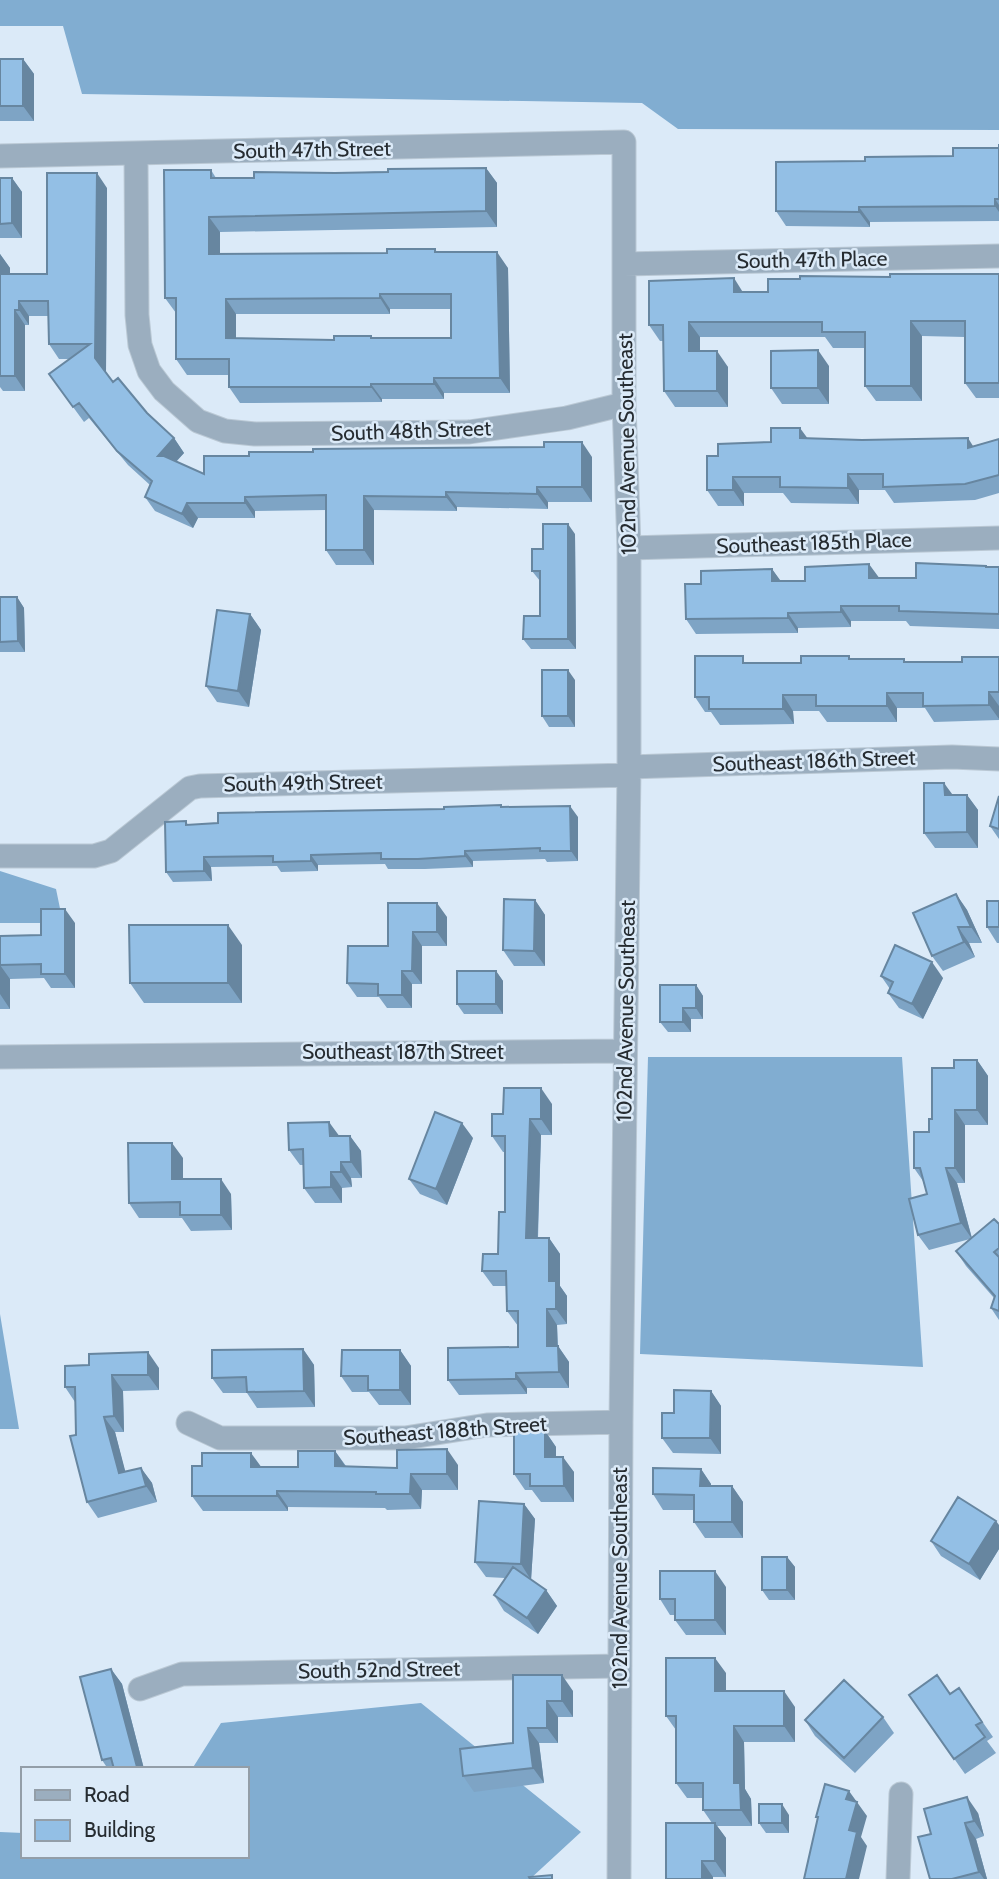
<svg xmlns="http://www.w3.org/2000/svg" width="999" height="1879" viewBox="0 0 999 1879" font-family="Cabin,sans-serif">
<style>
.forest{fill:#81add1}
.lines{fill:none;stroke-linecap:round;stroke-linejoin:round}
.minor-casing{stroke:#bac8d4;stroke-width:25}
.minor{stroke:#9baebf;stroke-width:23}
.wall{fill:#7ea4c5;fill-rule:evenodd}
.shaded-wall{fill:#6786a0}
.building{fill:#93bfe5;stroke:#6786a0;stroke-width:2;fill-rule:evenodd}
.labels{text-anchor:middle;stroke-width:5;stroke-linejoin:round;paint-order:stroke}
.street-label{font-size:21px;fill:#262c31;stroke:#dbeaf8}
</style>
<rect width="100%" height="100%" fill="#dbeaf8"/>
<path class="forest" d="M0,0H999V130L678,129L642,103L82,94L63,26H0Z
M0,871L56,889L63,923H0Z
M648,1057H902L923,1367L640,1354Z
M0,1314L19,1429H0Z
M421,1703L581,1832L530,1879H0V1832L23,1833V1856H247V1769H192L221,1723Z"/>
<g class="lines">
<defs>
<path id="minor" d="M136,155L137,315L140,345L149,371L164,391L198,421L225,431L255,434L469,432L567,418L624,404
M0,156L624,142V404L629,548V767L621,1422L619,1879
M624,264L999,256
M629,548L999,538
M629,767L952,757L999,759
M0,856H94L111,851L190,788L200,786L629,775
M0,1057L625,1051
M188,1423L220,1438H405L487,1425L621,1422
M140,1689L182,1674L620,1666
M898,1879L901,1794"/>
</defs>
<use href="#minor" class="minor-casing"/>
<use href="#minor" class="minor"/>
</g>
<path class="wall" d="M0,59H23L34,74V121H0Z
M999,144V221L870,222V227L786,226L776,211L865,161L953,156L999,148Z
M486,168L497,183V227L220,232V254L387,253L435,249L437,252L508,268L510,393H444V399H382V402L240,403L229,387V375H187L176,359V313L165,298L211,170L216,178H254L335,173ZM390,309H451V338L334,340L236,338V314H390Z
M0,178H12L22,192V238H0Z
M107,188L106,372L113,382L174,438L184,453L176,462L204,474L592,457V502H548V509L457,507V511L374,510V565H336L326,550V510L255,511V518H198L193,528L155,511L145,497L150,485L128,465L89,418L84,422L49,374L70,359H59L49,344L48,316H29V325H25V391H3L0,387V254L10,268V274H47Z
M999,274V398H976L965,383V337L922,336V401H876L865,386V348H833L825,337H700V351L728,367V407H675L664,391V341H660L649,325L744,292H768L890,277Z
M829,366V404H782L771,388Z
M808,438L973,446L999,439V493L975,500L894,503L885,490H859V504L791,503L783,493H744V506H718L707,490L718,456Z
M575,534L576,649H531L523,639L540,616V581L532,571L543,549Z
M987,567H999V629L910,626L906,621H851V627L798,628V633L696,634L686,619L772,569L780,581L879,578H916Z
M0,597H17L24,608L25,652H0Z
M250,614L261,630L249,707L217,702L206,686Z
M999,657V720L934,722L925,708H897V722H827L819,711H793L794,724L720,725L711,712H705L695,697L748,663H801L851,659L906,662H962Z
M575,680V727H549L542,716Z
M953,795H967L978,810V848H935L924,833Z
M999,796V839L990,826Z
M502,807L578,817V861L547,862L545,859L473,861V867L425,869H388L385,864L318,865V871L281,872L277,866L211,867L212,881L173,882L166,872L186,821L188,825L218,823L444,809Z
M956,894L967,910L982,943H969L975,957L943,971L932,956Z
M535,900L545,915V966H514L503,950Z
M999,901V943H997L987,927Z
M388,903L447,917V946H422V984H412V1008H387L379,997H357L347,983L388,946Z
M75,923V988H51L44,978L10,979V1009H0V936L41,935Z
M242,945V1003H144L130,983Z
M496,971L503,981V1014H464L457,1004Z
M881,976L943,978L923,1019L899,1008L888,993L890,989Z
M696,985L703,996V1019H691V1032H668L660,1022Z
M977,1060L988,1076V1125H965V1183H957L972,1238L999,1224V1320L991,1308L994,1298L966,1266L956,1251L970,1239L929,1250L918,1235L927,1194L923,1181L914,1168L929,1132L932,1119Z
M552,1104V1135H541L538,1238H549L560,1254V1286L567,1296V1324L557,1325L558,1346L569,1362V1388H527V1394L459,1395L448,1380L518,1347V1326L507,1311L506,1286H493L482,1271L498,1254L505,1212V1152H503L492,1136L503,1114Z
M339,1136H350L361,1151L362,1178H351L352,1187L342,1188V1203H315L304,1188L303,1165H300L289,1150Z
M473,1138L447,1205L420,1194L409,1179Z
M183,1158V1179L231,1194L232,1230L191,1231L182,1218H139L129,1203Z
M303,1349L314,1365L315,1407L257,1408L247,1393H223L212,1378Z
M400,1350L411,1366V1405H379L369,1392H352L341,1376Z
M65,1366L159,1368V1390L123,1391L124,1432H115L125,1472L141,1468L152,1483L157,1502L98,1518L87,1502L76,1435L75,1402L65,1387Z
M711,1391L721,1406V1454L673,1453L662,1438Z
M545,1431L556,1447V1457L574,1472V1502H541L532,1490H525L514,1474Z
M335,1451L346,1466L397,1468L458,1465V1490H422L421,1509L387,1510L385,1508L288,1507V1511H203L192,1496L202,1466L298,1467Z
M701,1469L711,1484V1486H732L743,1502V1538H705L694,1522V1510H663L653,1494Z
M524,1504L535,1519L531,1580L546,1590L557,1606L538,1634L504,1611L494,1595L505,1578L486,1577L475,1562Z
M999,1525V1549L980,1580L941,1556L931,1541Z
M787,1557L795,1567V1600H769L762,1590Z
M726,1587V1635H686L675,1620V1615H670L660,1599Z
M111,1669L122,1684L144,1769H108L102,1760Z
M726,1673V1691L795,1707V1742H744L745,1789L751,1799L752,1826H717L726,1838V1877H713V1879H666L712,1823L703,1810V1798H687L676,1783V1730L666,1716Z
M513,1675L573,1691V1717H558V1743H539L544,1783L474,1792L463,1776L513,1743Z
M959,1688L993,1737L987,1741L996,1753L965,1774L909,1695L950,1694Z
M883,1717L894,1733L855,1773L815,1736L805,1720Z
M978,1813L984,1836L976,1839L987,1879H930L931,1834Z
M789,1815V1833H766L759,1823Z"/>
<path class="shaded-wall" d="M23,59L34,74V121L23,106Z
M486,168L497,183V227L486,211Z
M97,173L107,188L106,373L95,358Z
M12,178L22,192V238L12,223Z
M995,199L999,205V212L995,206Z
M859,207L870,222V227L859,212Z
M209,217L220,232V270L209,254Z
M497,252L508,268L510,393L500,378Z
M0,254L10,268V288L0,274Z
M734,278L744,294L734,292Z
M380,294L390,309V314L380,298Z
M226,299L236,314V353L226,338Z
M19,301L29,316V325L19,310Z
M15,310L25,325V391L15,376Z
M911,321L922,336V401L911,386Z
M689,322L700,337V367L689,351Z
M818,350L829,366V404L818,388Z
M717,351L728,367V407L717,391Z
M434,378L444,393V399L434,384Z
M371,384L382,399V402L371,387Z
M800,428L811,443L800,438Z
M174,438L184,453L168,470L158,456Z
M968,438L978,454L968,448Z
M582,442L592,457V502L582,487Z
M848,474L859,490V504L848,488Z
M733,477L744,493V506L733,490Z
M537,487L548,502V509L537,494Z
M446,492L457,507V511L446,497Z
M364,496L374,510V565L364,550Z
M245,497L255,511V518L245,503Z
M187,503L198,518L193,528L182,514Z
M568,524L575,534L576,649L568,639Z
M869,564L880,579L869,578Z
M772,569L783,584L772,581Z
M17,597L24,608L25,652L18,641Z
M841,606L851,621V627L841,612Z
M788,613L798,628V633L788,618Z
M250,614L261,630L249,707L238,691Z
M568,670L575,680V727L568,716Z
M989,692L999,706V719L989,705Z
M887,693L897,708V722L887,706Z
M783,695L793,711L794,724L783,709Z
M944,783L955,798L945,795Z
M967,795L978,810V848L967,832Z
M570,806L578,817V861L571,851Z
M465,851L473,861V867L465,856Z
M311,855L318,865V871L311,861Z
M204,857L211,867L212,881L204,871Z
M956,894L967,910L982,943L971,927Z
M535,900L545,915V966L534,951Z
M437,903L447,917V946L437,932Z
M65,909L75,923V988L65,974Z
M228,925L242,945V1003L228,983Z
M958,927L969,943L975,957L964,942Z
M413,932L422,946V984L412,971Z
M932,962L943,978L923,1019L912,1004Z
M0,965L10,979V1009L0,994Z
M402,971L412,984V1008L402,995Z
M496,971L503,981V1014L496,1004Z
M696,985L703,996V1019L696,1008Z
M683,1008L691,1019V1032L683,1022Z
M977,1060L988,1076V1125L977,1110Z
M541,1088L552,1104V1135L541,1119Z
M955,1110L965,1125V1183L955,1168Z
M530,1119L541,1135L537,1254L526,1238Z
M329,1122L340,1137L330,1136Z
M462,1123L473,1138L447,1205L436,1189Z
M350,1136L361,1151L362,1178L351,1162Z
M172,1143L183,1158V1195L172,1179Z
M341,1162L351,1178L352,1187L341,1172Z
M946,1168L957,1183L972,1239L961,1223Z
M331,1172L342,1188V1203L331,1187Z
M221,1179L231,1194L232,1230L221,1215Z
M549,1238L560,1254V1286L567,1296V1324L556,1309L549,1281Z
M547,1309L557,1325L558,1362L547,1346Z
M558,1346L569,1362V1388L559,1372Z
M303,1349L314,1365L315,1407L304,1391Z
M400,1350L411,1366V1405L400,1390Z
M148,1352L159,1368V1390L148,1375Z
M516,1373L527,1388V1394L516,1379Z
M112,1375L123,1391L124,1432L114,1416Z
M711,1391L721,1406V1454L710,1438Z
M104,1417L115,1432L130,1489L119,1473Z
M545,1431L556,1447V1472L545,1457Z
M447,1449L458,1465V1490L447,1474Z
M335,1451L346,1467L335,1466Z
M251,1453L262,1468L251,1467Z
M563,1457L574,1472V1502L564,1486Z
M141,1468L152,1483L157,1502L146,1486Z
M701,1469L711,1484V1502L700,1486Z
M411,1474L422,1490L421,1509L410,1494Z
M732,1486L743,1502V1538L732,1522Z
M277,1491L288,1507V1511L277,1496Z
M524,1504L535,1519L531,1580L521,1564Z
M996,1521L999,1525V1549L980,1580L969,1564Z
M787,1557L795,1567V1600L787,1590Z
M715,1571L726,1587V1635L715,1620Z
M546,1590L557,1606L538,1634L527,1618Z
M715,1658L726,1673V1707L715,1691Z
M111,1669L122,1684L144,1769H138L137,1767Z
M562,1675L573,1691V1717L562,1701Z
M784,1691L795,1707V1742L784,1726Z
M547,1701L558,1717V1743L547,1728Z
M734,1726L744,1742L745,1789L751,1799L752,1826L741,1810L734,1783Z
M528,1728L539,1743L544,1783L533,1768Z
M849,1791L867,1816L861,1837L867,1846L859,1879H846L849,1830L846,1799Z
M967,1797L978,1813L984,1836L974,1821Z
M782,1804L789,1815V1833L782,1823Z
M715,1823L726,1838V1877L715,1861Z
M965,1823L976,1839L987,1879H984L979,1872Z
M702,1861L713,1877V1879H702Z"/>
<path class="building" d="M0,59H23V106H0Z
M999,144V199H995V206L859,207V212L776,211V162L865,161V157L953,156V148H999Z
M486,168V211L209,217V254L387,253V249H435V252H497L500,378H434V384H371V387H229V359H176V298H165L164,170H211V178H254V172L335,173L388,172V169ZM380,294H451V338H371V336H334V340L226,338V299L380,298Z
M47,173H97L95,358L113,382L118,378L147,413L174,438L158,456H164L204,474V456H249V452H313V449L544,447V442H582V487H537V494L446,492V497L364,496V550H326V495L245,497V503H187L182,514L145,497L152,481L117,451L79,403L73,407L49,374L90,344H49L48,301H19V310H15V376H0V274H47Z
M0,178H12V223L0,224Z
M890,274H999V383H965V321H911V386H865V332H822V322H689V351H717V391H664L663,325H649V281L734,278V292H768V279H800V276L890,277Z
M818,350V388H771V351Z
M771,428H800V438L862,440L968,438V448L999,439V475L965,484L883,487V474H848V488L780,487V477H733V490H707V456H718V444L771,442Z
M543,524H568V639H523L524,616H540V571H532V549H543Z
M916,563L986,566V567H999V614L899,611V606H841V612L788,613V618L686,619L685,584H701V571L772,569V581H805V567L869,564V578H916Z
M0,597H17L18,641L0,642Z
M217,610L250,614L238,691L206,686Z
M695,656H743V663H801V656H849V659H904V662H962V657H999V692H989V705L923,706V693H887V706H816V695H783V709H709V697H695Z
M542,670H568V716H542Z
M924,783H944L945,795H967V832L924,833Z
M999,796V829L990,826Z
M501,805V807L570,806L571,851H540V848L465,851V856L418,859H381V853L311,855V861L273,862V856L204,857V871L166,872L165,822L186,821V825L218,823V813L444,809V807Z
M956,894L971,927H958L964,942L932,956L913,913Z
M504,899L535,900L534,951L503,950Z
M987,901H999V927H987Z
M388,903H437V932H413L412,971H402V995H378V984L347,983L348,946H388Z
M41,909H65V974H41V964L0,965V994V936L41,935Z
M129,925H228V983H130Z
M895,945L932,962L912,1004L888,993L893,982L881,976Z
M457,971H496V1004H457Z
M660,985H696V1008H683V1022H660Z
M954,1060H977V1110H955V1168H946L961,1223L918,1235L909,1199L927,1194L920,1168H914V1132H929V1119H932V1068H954Z
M504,1088H541V1119H530L526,1238H549V1281H556V1309H547V1346H558L559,1372L516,1373V1379L448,1380V1348L518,1347V1311H507L506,1271H482L483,1254H498L499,1212H505V1136H492V1114H503Z
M435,1112L462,1123L436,1189L409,1179Z
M329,1122L330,1136H350L351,1162H341V1172H331V1187L304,1188L303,1149L289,1150L288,1123Z
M128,1143H172V1179H221V1215H180V1202L129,1203Z
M994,1219L999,1224V1248L994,1252L999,1257V1311L991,1308L995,1296L956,1251Z
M303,1349L304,1391L247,1392L246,1377L212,1378V1350Z
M342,1350H400V1390H368V1376H341Z
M148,1352V1375H112L114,1416L104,1417L119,1473L141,1468L146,1486L87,1502L70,1436L76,1435L75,1387H65V1366L89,1365V1354Z
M674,1390L711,1391L710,1438H662V1413H674Z
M545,1431V1457H563L564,1486H530V1474H514V1432Z
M447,1449V1474H411L410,1494H376V1492L277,1491V1496H192V1466H202V1453H251V1467H298V1451H335V1466L397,1468V1450Z
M653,1468L701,1469L700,1486H732V1522H694V1495L653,1494Z
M958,1497L996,1521L969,1564L931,1541Z
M479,1501L524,1504L521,1564L475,1562Z
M762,1557H787V1590H762Z
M513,1567L546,1590L527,1618L494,1595Z
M660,1571H715V1620H675V1599H660Z
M666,1658H715V1691H784V1726H734V1783H740L741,1810H703V1783H676V1716H666Z
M111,1669L137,1767L131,1769H114L111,1758L102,1760L80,1677Z
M513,1675H562V1701H547V1728H528L533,1768L463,1776L460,1749L513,1743Z
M937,1675L950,1694L959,1688L982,1722L976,1725L985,1737L954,1759L909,1695Z
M844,1680L883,1717L844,1758L805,1720Z
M825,1784L849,1791L846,1799L857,1802L849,1830L857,1832L846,1879H804L818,1817H816Z
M967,1797L974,1821L965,1823L979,1872L952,1879H930L918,1837L931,1834L924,1809Z
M759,1804H782V1823H759Z
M666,1823H715V1861H702V1879H666Z
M552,1875V1879H530L529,1877Z"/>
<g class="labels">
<g class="street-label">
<text transform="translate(312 150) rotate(-1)" y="7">South 47th Street</text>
<text transform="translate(812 260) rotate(-1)" y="7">South 47th Place</text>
<text transform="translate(411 431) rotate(-2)" y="7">South 48th Street</text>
<text transform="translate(627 444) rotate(-91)" y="7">102nd Avenue Southeast</text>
<text transform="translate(814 543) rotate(-2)" y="7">Southeast 185th Place</text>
<text transform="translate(814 761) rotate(-2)" y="7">Southeast 186th Street</text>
<text transform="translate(303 783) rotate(-1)" y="7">South 49th Street</text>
<text transform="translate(626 1011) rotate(-89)" y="7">102nd Avenue Southeast</text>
<text x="403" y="1059">Southeast 187th Street</text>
<text transform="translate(445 1431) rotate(-4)" y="7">Southeast 188th Street</text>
<text transform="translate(620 1578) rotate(-90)" y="7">102nd Avenue Southeast</text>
<text transform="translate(379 1670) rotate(-1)" y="7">South 52nd Street</text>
</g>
</g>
<rect x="21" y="1767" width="228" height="91" fill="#dbeaf8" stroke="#939ea8" stroke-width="2"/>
<rect x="35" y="1790" width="35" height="10" fill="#9baebf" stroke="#939ea8" stroke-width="2"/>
<text x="84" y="1802" font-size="21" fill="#262c31">Road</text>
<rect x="35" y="1820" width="35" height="21" fill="#93bfe5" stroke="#939ea8" stroke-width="2"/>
<text x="84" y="1837" font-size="21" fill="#262c31">Building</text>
</svg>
